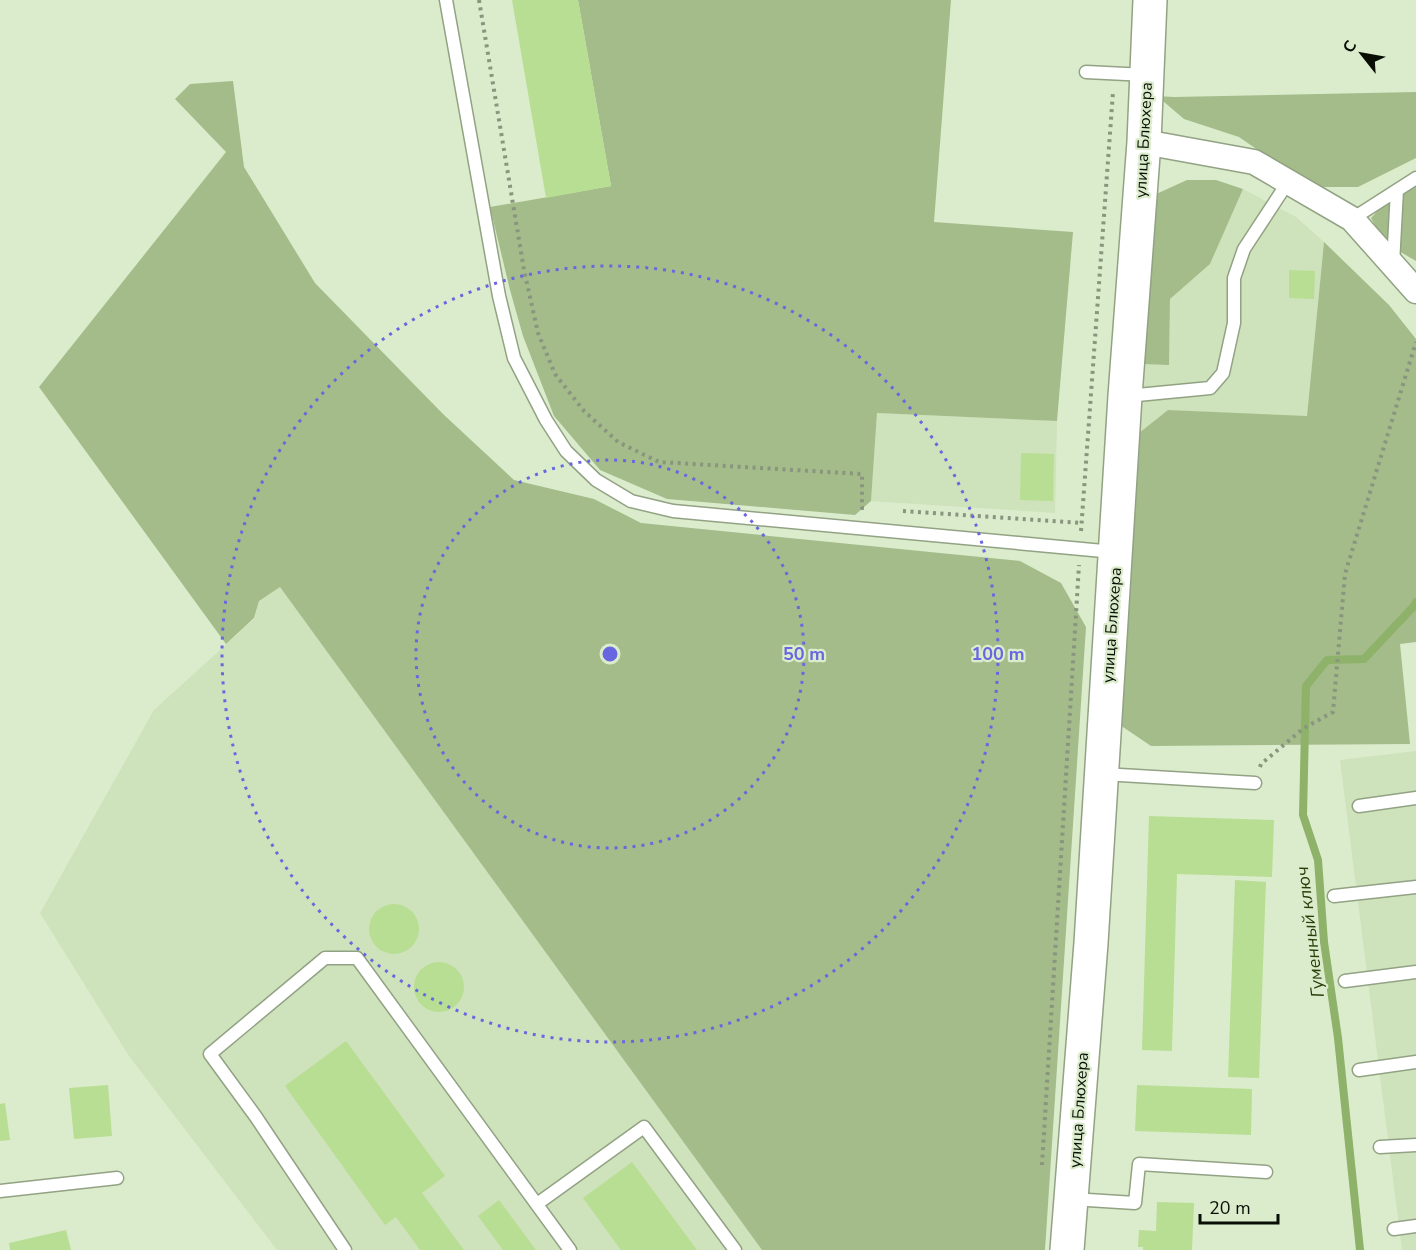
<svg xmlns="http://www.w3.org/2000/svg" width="1416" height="1250" viewBox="0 0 1416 1250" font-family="'Nunito Sans',sans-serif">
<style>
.built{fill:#cee2bb}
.green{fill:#a3bc8a}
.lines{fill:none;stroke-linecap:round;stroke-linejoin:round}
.stream{stroke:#8eb269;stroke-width:8}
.building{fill:#b8de93}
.service-casing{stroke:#92a284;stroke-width:15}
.minor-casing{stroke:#92a284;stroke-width:27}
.secondary-casing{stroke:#92a284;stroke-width:36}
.path{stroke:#89957e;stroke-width:4;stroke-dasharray:3 4.5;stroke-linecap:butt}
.service{stroke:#fff;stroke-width:12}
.minor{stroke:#fff;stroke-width:24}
.secondary{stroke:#fff;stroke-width:33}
.ring{fill:none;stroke:#6967e0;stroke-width:3;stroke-dasharray:3 6}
.labels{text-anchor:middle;stroke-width:4.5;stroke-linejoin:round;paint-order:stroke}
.street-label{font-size:16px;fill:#090e05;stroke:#dbeccc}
.water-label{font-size:18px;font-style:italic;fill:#29400a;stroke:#dbeccc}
.centre{fill:#6967e0;stroke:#dbeccc;stroke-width:3}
.ring-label{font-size:18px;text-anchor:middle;font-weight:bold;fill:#6967e0;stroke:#dbeccc;stroke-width:4.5;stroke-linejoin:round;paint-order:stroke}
</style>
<rect width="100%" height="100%" fill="#dbeccc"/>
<path class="built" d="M1243,189L1296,217L1324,242L1307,417L1168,410L1139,433L1144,364H1169L1170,299L1210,264Z
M877,413L1057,421L1055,513L871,501Z
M280,587L762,1250H277L129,1056L40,913L154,710L254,619L259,601Z
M1416,751V1250H1402L1340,760Z"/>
<path class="green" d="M578,0H951L934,222L1073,232L1057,421L877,413L871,501L855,515L667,499L600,470L554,416L523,336L510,290L490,207L611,186Z
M233,81L244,167L315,283L443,414L514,480L594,499L641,523L1020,561L1061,583L1086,627L1045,1250H762L280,587L259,601L254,618L226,644L39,387L226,152L175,99L190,84Z
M1416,92V158L1358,187H1321L1291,173L1239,137L1184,119L1157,96L1174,97Z
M1187,180H1216L1243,189L1210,264L1170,299L1169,365L1144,364L1154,195Z
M1416,184V261L1385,243L1371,218L1385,203Z
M1324,242L1389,305L1416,339V642L1400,644L1410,744L1151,746L1120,725L1139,433L1168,410L1307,416Z"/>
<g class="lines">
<path class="stream" d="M1360,1250L1338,1038L1324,942L1318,860L1303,815L1306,686L1327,660L1364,659L1415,605L1416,602"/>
</g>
<path class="building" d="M512,0H578L611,186L546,198Z
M1289,270L1315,271L1314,299L1289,298Z
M1021,453L1054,454L1053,501L1020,500Z
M1149,816L1274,820L1272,877L1177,874L1172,1051L1142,1050Z
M1235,880L1266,882L1259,1078L1228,1077Z
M369 929a25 25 0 1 1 50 0a25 25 0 1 1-50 0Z
M414 987a25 25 0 1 1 50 0a25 25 0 1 1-50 0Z
M346,1041L445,1176L422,1193L464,1250H420L396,1217L385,1225L285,1086Z
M108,1085L112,1136L74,1139L69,1088Z
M1137,1085L1252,1089L1251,1135L1135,1131Z
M5,1103L10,1140L0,1141V1104Z
M632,1162L697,1250H621L583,1198Z
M499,1200L536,1250H503L478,1216Z
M1157,1202L1194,1203L1192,1250H1143V1247H1138L1139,1230L1156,1231Z
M66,1230L71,1250H10L9,1243Z"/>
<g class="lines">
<defs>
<path id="service" d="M446,0L499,296L514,358L546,420L566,451L596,480L631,501L673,511L1114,552
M1086,72L1146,75
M1352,219L1416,178
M1393,264L1397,190
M1127,396L1210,388L1223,373L1234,323V278L1244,249L1288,182
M1103,774L1255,783
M1359,806L1416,798
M1334,896L1416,887
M1345,981L1416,972
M1359,1070L1416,1062
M1380,1147L1416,1145
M0,1191L117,1178
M1072,1199L1135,1203L1139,1164L1266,1172
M537,1204L644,1127L735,1250
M1394,1229L1416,1226
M345,1250L256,1117L210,1054L325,958H357L570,1250"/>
<path id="minor" d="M1144,142L1254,162L1352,219L1416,291"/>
<path id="secondary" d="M1067,1250L1091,943L1125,396L1144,142L1150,0"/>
</defs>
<use href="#service" class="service-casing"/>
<use href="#minor" class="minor-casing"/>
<use href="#secondary" class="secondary-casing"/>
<path class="path" d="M479,0L524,270L538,333L555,374L584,411L618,442L659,462L862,474V508H865
M903,511L1082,523
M1081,531L1113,92
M1260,767L1261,764L1304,728L1333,712L1345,574L1416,342
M1042,1165L1079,565"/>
<use href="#service" class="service"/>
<use href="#minor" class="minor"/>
<use href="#secondary" class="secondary"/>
</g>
<g class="ring">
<circle cx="610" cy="654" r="194"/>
<circle cx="610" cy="654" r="388"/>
</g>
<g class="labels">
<g class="street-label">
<text transform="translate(1143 140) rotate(-87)" y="6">улица Блюхера</text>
<text transform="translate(1111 625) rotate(-86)" y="6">улица Блюхера</text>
<text transform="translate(1078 1110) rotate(-86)" y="6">улица Блюхера</text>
</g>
<g class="water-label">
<text transform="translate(1310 932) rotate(-97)" y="6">Гуменный ключ</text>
</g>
</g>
<circle cx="610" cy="654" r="9" class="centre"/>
<g class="ring-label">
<text x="804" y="660">50 m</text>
<text x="998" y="660">100 m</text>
</g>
<g transform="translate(1362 54) rotate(301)" stroke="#dbeccc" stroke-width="4.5" paint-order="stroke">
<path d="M0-4.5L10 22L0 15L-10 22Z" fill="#090e05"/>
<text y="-9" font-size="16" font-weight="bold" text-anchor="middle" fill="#090e05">С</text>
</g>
<path d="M1200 1214v9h78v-9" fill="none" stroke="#090e05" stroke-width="3"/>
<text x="1209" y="1214" font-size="18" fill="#090e05" stroke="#dbeccc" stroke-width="4.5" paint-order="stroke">20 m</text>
</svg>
